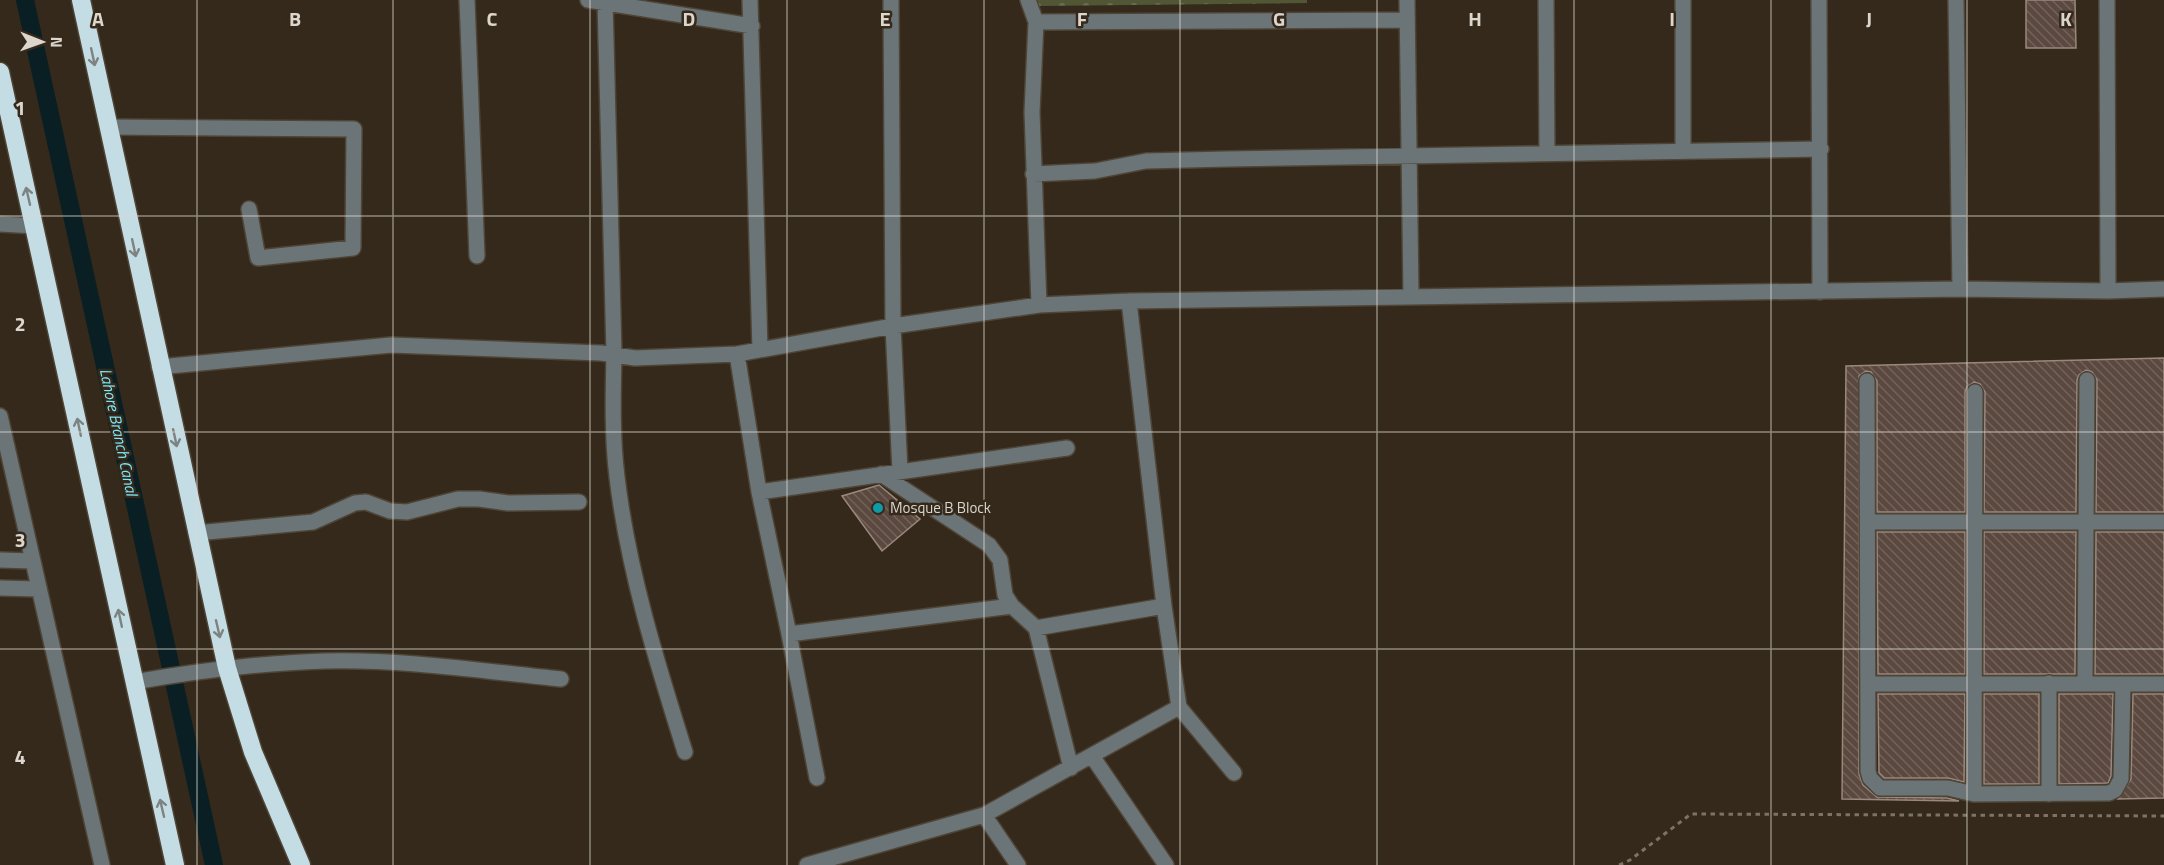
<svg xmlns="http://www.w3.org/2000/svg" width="2164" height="865" viewBox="0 0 2164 865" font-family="'Titillium Web',sans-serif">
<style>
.cemetery{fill:url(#cemetery-stones)}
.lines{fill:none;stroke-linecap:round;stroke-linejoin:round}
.canal{stroke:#091f23;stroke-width:18}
.building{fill:url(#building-back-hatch);stroke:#9b887d;stroke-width:1.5}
.minor-casing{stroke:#4f4537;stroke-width:18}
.highway-casing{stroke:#4f4537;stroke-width:21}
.path{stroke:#7c7266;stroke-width:3;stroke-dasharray:4.5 4.5;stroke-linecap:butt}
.minor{stroke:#6b7578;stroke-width:15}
.highway{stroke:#c4dde4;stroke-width:18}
.oneway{stroke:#7c8380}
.grid{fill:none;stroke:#ddd6cd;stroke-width:1.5;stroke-opacity:0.55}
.culture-dot{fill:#0f9aa8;stroke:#34291b;stroke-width:2}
.labels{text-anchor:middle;stroke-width:5;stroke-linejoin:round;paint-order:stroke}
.poi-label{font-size:15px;fill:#ddd6cd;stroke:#34291b;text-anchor:start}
.water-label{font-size:16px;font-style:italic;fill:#7ee8fa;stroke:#34291b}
.grid-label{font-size:20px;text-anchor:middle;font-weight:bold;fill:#ddd6cd;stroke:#34291b;stroke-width:5;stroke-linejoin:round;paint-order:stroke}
</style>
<defs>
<pattern id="cemetery-stones" width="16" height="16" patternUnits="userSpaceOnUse" patternTransform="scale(1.5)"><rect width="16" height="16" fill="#515634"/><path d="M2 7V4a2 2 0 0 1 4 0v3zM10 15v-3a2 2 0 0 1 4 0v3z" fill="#6a6e50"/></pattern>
<pattern id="building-back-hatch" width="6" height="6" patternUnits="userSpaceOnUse" patternTransform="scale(1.5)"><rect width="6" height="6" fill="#5b493f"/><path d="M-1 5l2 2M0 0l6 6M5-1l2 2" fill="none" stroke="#72625a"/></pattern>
</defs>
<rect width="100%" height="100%" fill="#34291b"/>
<path class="cemetery" d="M1036,0H1307V3L1038,6Z"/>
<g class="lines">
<path class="canal" d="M25,0L214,865"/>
</g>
<path class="building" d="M2026,0H2075L2076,48H2026Z
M2164,358V512H2096L2097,380L2092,372L2086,370L2079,375L2077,380L2076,512H1984L1985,392L1980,384L1974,382L1967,387L1965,392V512H1877V381L1871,372L1866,371L1859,376V774L1863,785L1877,797L1947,798L1959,801L1842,799L1846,366Z
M879,485L920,519L882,551L842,496Z
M1877,532H1965V674H1878Z
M1984,532H2076L2075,674H1984Z
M2096,532H2164V674H2095Z
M1878,694H1965L1964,782L1948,778H1884L1879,773Z
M1984,694H2039V784H1984Z
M2059,694H2113L2111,776L2108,783L2059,784Z
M2133,694H2164V798L2118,799L2131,779Z"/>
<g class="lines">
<defs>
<path id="minor" d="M467,0L477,256
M588,0L752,26
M605,0L614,354C613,395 612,437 617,477C628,570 657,663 685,752
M750,0L760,349
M891,0L893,326L900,471
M1028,0L1036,22L1032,112L1039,305
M1407,0L1411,296
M1546,0L1547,153
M1683,0V151
M1819,0L1820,292
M1956,0L1960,289
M2107,0L2108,291
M1036,22L1407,20
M108,127L354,129L353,248L258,258L249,209
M1033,174L1095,171L1146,161L1227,159L1821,149
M0,224L35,226
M737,354L759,492L789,634L1012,606
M159,367L391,345L601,353L635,358L737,354L893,326L1039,305L1129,301L1960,289L2108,291L2164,289
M1867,381L1868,771L1870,778L1880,788H1948L1974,794L2109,793L2115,790L2121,779L2123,684
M0,416L102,865
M881,474L989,545L1000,560L1005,595L1012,606L1036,628L1071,768
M759,492L1067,448
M1868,522H2164
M196,533L313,522L355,503L366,502L390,511L407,512L458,499H479L508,503L579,502
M0,560L32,561
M0,588L38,589
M1164,606L1179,707L1234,773
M1036,628L1164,606L1129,301
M789,634L817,778
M134,682C197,671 260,663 324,661C403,659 482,671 561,679
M2085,683L2087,380
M1868,684H2164
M1092,756L1166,865
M1974,794L1975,392
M2049,794V683
M984,815L1018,865
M807,865L984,815L1179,707"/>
<path id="highway" d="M81,0L227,668L253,752L301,865
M0,72L175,865"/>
</defs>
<use href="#minor" class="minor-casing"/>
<use href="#highway" class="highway-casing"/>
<path class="path" d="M1619,865L1630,860L1691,814L2164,816"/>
<use href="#minor" class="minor"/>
<use href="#highway" class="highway"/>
</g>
<defs><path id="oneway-shaft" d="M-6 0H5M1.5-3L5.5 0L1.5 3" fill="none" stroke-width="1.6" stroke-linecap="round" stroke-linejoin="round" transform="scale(1.5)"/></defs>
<g class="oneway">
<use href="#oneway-shaft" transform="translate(93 57) rotate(78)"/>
<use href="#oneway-shaft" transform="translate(28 196) rotate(-103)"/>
<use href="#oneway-shaft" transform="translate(134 248) rotate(78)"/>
<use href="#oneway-shaft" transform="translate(79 427) rotate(-102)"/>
<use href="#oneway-shaft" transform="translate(175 438) rotate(78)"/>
<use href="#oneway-shaft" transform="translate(120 618) rotate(-102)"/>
<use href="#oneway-shaft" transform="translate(218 629) rotate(77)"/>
<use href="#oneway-shaft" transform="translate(162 808) rotate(-103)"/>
</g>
<path class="grid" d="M197,0V865M393,0V865M590,0V865M787,0V865M984,0V865M1180,0V865M1377,0V865M1574,0V865M1771,0V865M1967,0V865M0,216H2164M0,432H2164M0,649H2164"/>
<circle class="culture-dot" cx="878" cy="508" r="6"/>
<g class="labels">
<g class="poi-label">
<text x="890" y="513">Mosque B Block</text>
</g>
<g class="water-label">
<text transform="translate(119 432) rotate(78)" y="6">Lahore Branch Canal</text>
</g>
</g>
<g class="grid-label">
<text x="98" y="26">A</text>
<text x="295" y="26">B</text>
<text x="492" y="26">C</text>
<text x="689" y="26">D</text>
<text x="885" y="26">E</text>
<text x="1082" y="26">F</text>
<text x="1279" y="26">G</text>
<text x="1475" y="26">H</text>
<text x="1672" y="26">I</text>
<text x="1869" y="26">J</text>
<text x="2066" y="26">K</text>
<text x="20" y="115">1</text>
<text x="20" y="331">2</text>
<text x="20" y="547">3</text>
<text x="20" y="764">4</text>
</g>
<g transform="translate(42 42) rotate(91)" stroke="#34291b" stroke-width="4.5" paint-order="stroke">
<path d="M0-4.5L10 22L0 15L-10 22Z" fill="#ddd6cd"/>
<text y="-9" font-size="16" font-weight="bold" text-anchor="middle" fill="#ddd6cd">N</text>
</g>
</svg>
